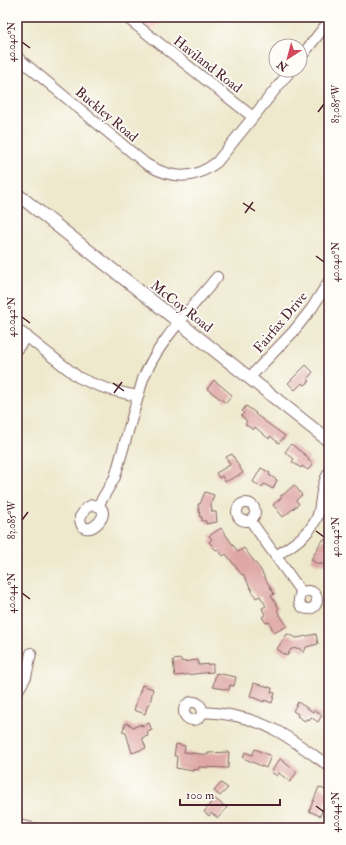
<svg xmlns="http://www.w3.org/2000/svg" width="346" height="845" viewBox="0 0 346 845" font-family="'IM FELL Double Pica',serif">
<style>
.built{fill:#f7d0ca}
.building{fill:#dea6a4}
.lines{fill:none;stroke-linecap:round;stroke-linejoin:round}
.minor-casing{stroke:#836563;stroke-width:12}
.major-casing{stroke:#836563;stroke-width:14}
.minor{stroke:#fff;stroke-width:10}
.major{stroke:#fff;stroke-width:12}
.ticks{fill:none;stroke:#4a1f2b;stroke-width:1.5}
.labels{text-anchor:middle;stroke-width:3.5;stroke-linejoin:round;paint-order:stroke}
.street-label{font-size:14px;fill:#4a1f2b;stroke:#fdfcf7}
.neatline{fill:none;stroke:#4a1f2b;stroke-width:1.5}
.ticks-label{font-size:10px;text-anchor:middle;fill:#4a1f2b}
</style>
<rect width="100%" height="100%" fill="#fdfcf7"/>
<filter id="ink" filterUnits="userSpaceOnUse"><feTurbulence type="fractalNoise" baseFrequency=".025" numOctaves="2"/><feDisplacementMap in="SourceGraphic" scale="8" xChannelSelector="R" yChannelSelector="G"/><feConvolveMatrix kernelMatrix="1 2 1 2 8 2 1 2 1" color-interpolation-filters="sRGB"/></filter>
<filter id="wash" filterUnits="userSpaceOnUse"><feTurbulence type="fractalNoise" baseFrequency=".012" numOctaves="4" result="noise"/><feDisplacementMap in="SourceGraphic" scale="16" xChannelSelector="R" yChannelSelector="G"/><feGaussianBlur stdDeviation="0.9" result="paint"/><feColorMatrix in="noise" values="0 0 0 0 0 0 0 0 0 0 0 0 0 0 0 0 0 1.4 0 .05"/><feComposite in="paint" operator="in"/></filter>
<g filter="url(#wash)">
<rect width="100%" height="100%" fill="#eee8cc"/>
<path class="built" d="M132,17H163L151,32Z"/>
<g id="blocks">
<path class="building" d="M306,365L313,372L307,379L310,381L305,385L302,383L295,390L288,383Z
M214,380L232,395L226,403L207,389Z
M246,406L256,413L255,414L285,436L279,443L270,436L269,439L255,427L253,430L245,424L247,421L241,416L244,413L242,411Z
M291,444L309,458L308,460L313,464L308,470L302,466L301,468L292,462L294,459L285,452Z
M232,454L243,473L225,482L222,476L219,478L216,473L230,465L226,457Z
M261,468L270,473L269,475L277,480L273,489L264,484L262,487L253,482Z
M294,485L302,495L296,500L299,504L283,517L273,505L281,498V495H283Z
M205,492L214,495L211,504L212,512H216L217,522L206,524V521H202V517H200L198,504H200Z
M221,528L238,552L244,548L260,569L274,594L271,596L279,608L277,610L287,626L274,633L269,622L266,623L262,617L265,615L262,608L266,606L260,596L256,598L243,574L242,575L226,554L223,556L218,549L216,550L209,542L212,539L209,536Z
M324,539L329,542V568L321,563L320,565L311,560L322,540L324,541Z
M287,634L297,638L316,634L318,644L306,647L304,653L299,648L291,649L287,656L277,649Z
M181,659L182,662L198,660V665L213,664V672L175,676L173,660Z
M216,673L236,677L234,686L230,685L229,690L213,687Z
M254,683L272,688L271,692L275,693L272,703L264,700V702L250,696Z
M142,685L153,689L150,704H148L145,714L134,710Z
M298,702L313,712L314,710L322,715L318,722L311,717L309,720L307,718L305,721L297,716L298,714L293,711Z
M126,723L134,727L142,724L141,726L149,723L152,730L147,732L148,736L142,738L146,748L132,753L126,733L122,732Z
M176,744L185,746L184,752L208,755V753L229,752L228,768L199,767L198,770L193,769V771L176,768L177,756H174Z
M255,749L271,756L266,768L243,758L245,752L252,755Z
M280,759L297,772L290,782L279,773L277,776L271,772Z
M221,783L228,788L220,796L214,791Z
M319,787L329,792L320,816L309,811Z
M214,798L227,808L218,818L211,813L209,816L204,812Z"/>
</g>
</g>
<g filter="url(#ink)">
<use href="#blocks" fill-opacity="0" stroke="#836563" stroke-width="1"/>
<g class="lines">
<defs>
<path id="minor" d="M126,17L253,117
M17,57L146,164C172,179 193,181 217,162L291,70
M300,58L329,21
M17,329L78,377C97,387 117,392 138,396
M17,349L27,336
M249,378L293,332L312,308L329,281
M237 512a9 9 0 1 1 18 0a9 9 0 1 1-18 0Z
M92,505C122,508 81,547 80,517L86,508Z
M98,506L115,477L143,379C157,343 192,308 217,277
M250,520L302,593
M276,556C293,544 314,533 319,511C322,497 321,484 329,472
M299 600a9 9 0 1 1 18 0a9 9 0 1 1-18 0Z
M17,692L26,677L31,653
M184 711a9 9 0 1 1 18 0a9 9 0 1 1-18 0Z
M202,712C227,713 255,719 277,731C295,741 312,754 329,766
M17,825L32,828"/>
<path id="major" d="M17,194L329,441"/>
</defs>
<use href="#minor" class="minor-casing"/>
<use href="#major" class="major-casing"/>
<use href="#minor" class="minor"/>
<use href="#major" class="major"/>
</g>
</g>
<path class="ticks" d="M22,42L30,48M318,112L324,104M243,203L255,211M245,213L253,202M316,256L324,262M22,317L30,323M113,383L124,391M114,393L122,382M22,520L28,512M316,531L324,537M22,593L30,599M316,806L324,812"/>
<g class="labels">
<g class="street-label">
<text transform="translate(208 64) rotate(38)" y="5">Haviland Road</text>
<text transform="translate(107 114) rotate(40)" y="5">Buckley Road</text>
<text transform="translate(182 306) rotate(38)" y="5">McCoy Road</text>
<text transform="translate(280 322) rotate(-50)" y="5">Fairfax Drive</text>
</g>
</g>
<rect width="346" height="845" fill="none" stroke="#fdfcf7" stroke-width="44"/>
<g transform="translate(288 58) rotate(216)"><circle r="19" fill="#fdfcf7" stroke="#b5a4a5"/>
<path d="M0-3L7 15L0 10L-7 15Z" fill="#d1495b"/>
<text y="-6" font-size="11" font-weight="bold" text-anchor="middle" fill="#4a1f2b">N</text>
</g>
<path d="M180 799v6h100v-6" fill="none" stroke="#4a1f2b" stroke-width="2"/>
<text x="186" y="799" font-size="12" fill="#4a1f2b" stroke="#fdfcf7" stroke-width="3" paint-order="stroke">100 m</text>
<rect x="22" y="22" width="302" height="801" class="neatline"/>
<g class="ticks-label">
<text transform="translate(11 42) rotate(-90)" y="4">40.040°N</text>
<text transform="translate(335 104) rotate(-90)" y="4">83.085°W</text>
<text transform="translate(335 262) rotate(-90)" y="4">40.040°N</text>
<text transform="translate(11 317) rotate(-90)" y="4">40.042°N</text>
<text transform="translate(11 520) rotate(-90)" y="4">83.085°W</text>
<text transform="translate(335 537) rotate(-90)" y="4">40.042°N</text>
<text transform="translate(11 593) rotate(-90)" y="4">40.044°N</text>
<text transform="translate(335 812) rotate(-90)" y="4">40.044°N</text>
</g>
</svg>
